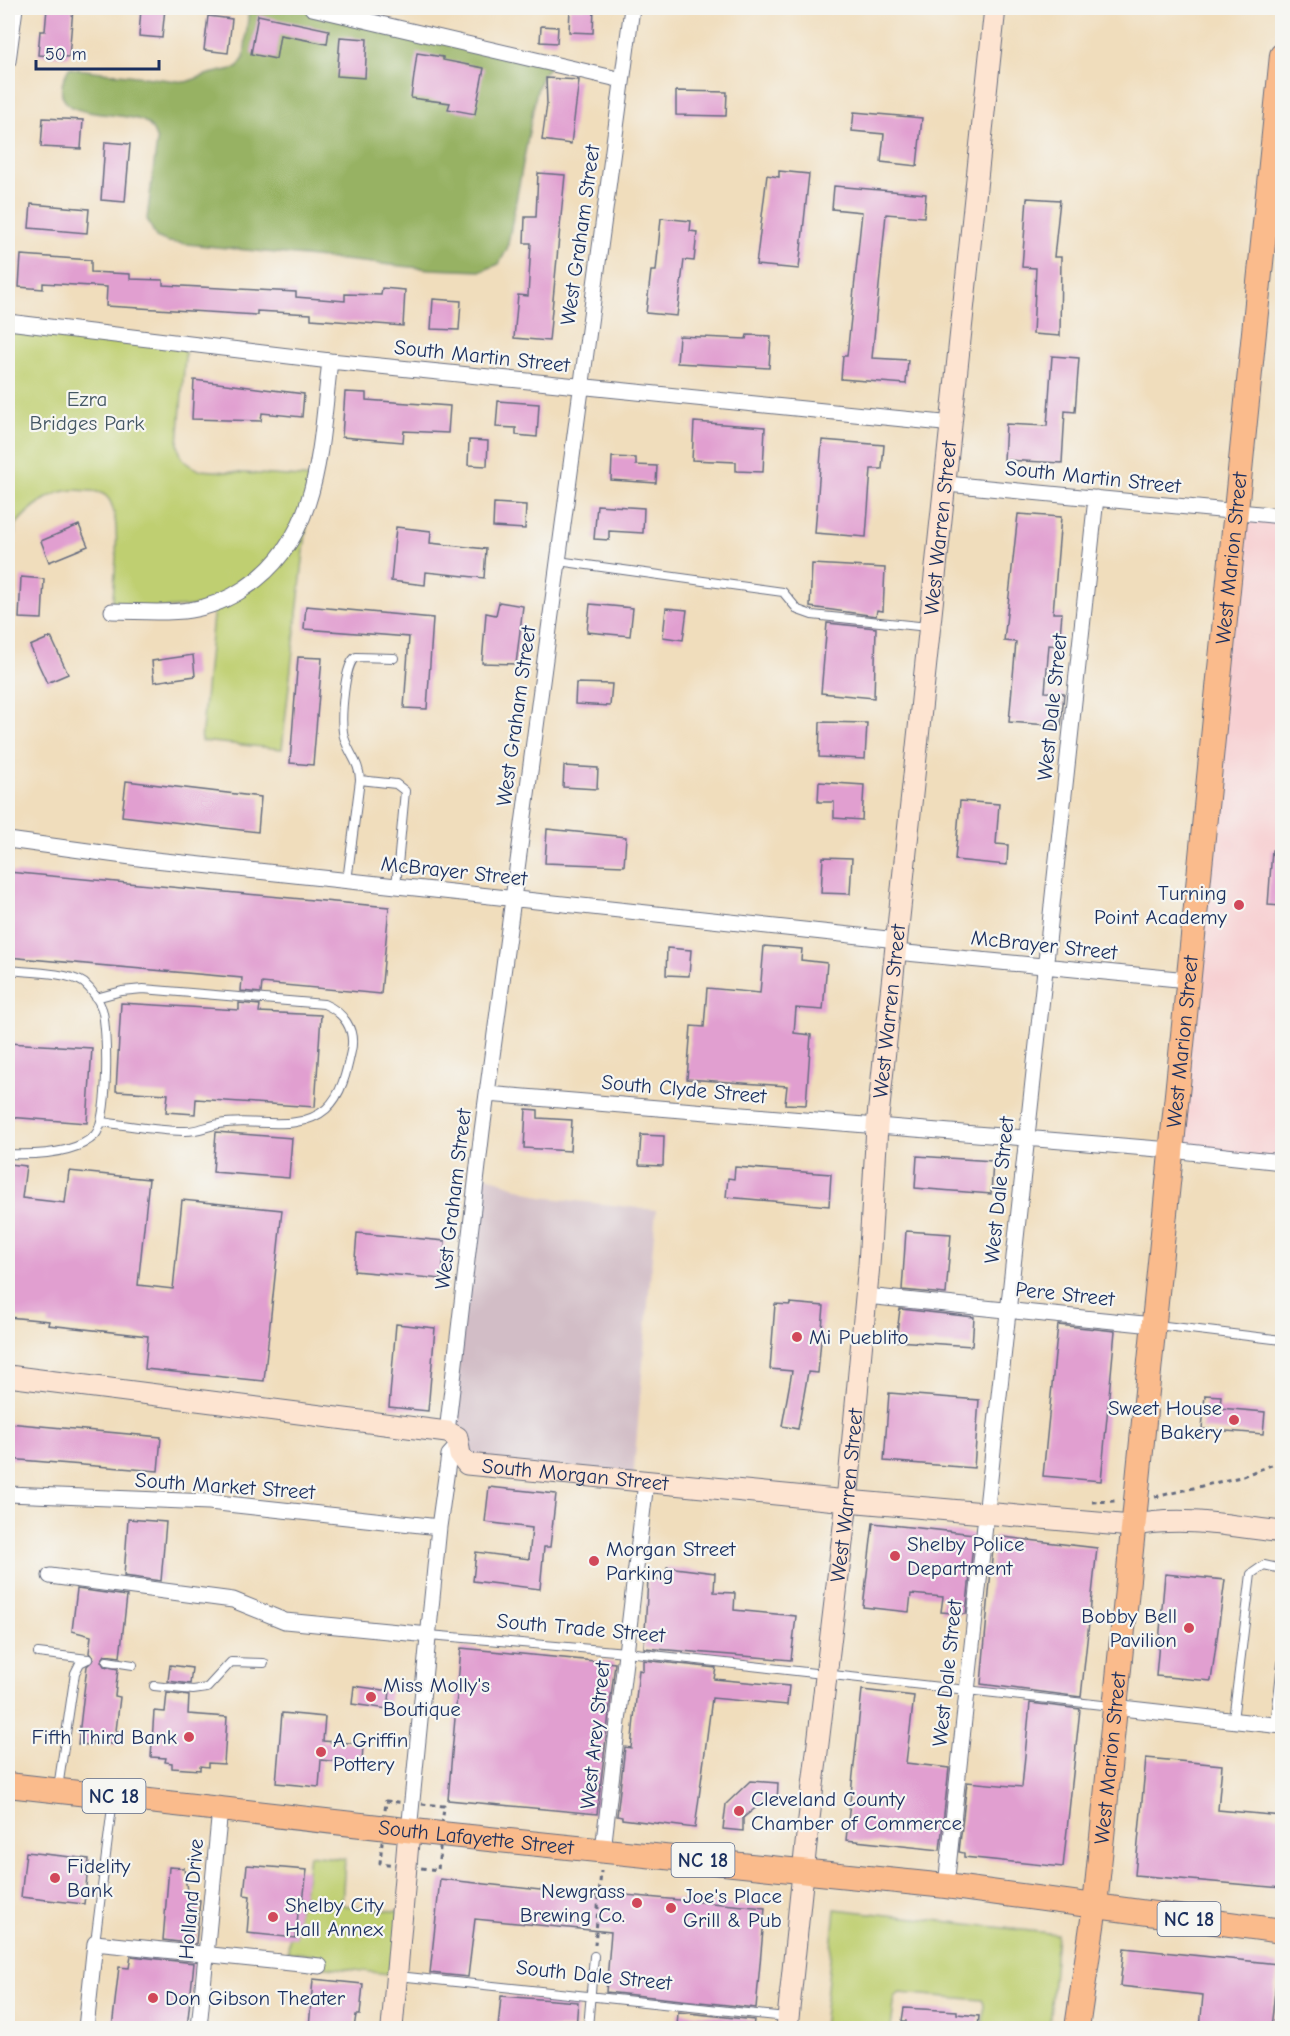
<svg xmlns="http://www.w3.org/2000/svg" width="1290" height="2036" viewBox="0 0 1290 2036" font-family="'Comic Neue',sans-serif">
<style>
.built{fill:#f7cfd1}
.industrial{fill:#d2bdc6}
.green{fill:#bfcf71;stroke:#6d7f68;stroke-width:1.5}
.forest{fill:#97b263;stroke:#597060;stroke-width:1.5}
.building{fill:#e19fd0}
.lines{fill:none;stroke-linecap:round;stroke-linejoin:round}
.lane-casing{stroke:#666c7f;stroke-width:10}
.street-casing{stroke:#666c7f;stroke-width:17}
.secondary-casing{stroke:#666c7f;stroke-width:23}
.primary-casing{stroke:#666c7f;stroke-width:26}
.path{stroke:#666c7f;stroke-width:3;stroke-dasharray:4.5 4.5;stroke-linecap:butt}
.lane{stroke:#fff;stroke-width:8}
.street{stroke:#fff;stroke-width:15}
.secondary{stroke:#fde4d1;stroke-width:21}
.primary{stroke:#fabb8c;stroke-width:24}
.poi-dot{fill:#d1495b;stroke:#f6f6f2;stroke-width:2}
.labels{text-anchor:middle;stroke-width:4.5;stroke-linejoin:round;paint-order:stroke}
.shield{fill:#f6f6f2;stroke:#5d6b8a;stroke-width:1.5}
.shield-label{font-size:20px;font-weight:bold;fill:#1b2f5e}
.street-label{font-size:21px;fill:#1b2f5e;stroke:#f6f6f2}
.park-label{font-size:21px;fill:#445763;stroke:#f6f6f2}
.poi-label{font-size:21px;fill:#1b2f5e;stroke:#f6f6f2;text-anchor:start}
</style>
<rect width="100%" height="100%" fill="#f6f6f2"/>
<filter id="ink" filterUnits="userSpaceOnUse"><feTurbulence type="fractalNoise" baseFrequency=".0167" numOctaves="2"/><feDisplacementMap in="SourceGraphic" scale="12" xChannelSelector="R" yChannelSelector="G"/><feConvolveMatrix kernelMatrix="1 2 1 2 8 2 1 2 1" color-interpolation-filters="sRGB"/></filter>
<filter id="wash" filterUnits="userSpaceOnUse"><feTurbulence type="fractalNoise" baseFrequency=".008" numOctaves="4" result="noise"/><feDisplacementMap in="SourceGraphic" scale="24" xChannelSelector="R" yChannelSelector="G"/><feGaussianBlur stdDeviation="1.35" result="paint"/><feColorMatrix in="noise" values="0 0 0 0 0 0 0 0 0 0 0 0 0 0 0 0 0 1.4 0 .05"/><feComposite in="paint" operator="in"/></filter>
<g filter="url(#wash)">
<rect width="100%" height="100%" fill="#f0ddbc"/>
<path class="built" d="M1236,512L1282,516V1162L1171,1150Z"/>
<path class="industrial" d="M477,1172L541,1197L656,1210L633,1481L467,1464L452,1433Z"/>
<path class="green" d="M8,322L186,344L178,444C180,459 185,464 199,470L315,478L309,506L282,749L201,741L214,605L112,611C113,586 124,515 107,497C100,490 86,491 76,490C53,489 28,509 15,526L8,635Z
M309,1855L345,1859L342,1905L402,1912L397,1975L320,1966V1959L316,1955L288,1952L289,1937H296L299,1901H303Z
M835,1909L1057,1934L1049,2028H983L984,2004L982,2000L900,1993L895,1996L891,2028H823Z"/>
<path class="forest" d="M249,8H312L553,64L542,75L536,94L507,249L499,264L482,271L430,269L168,242L156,237L147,219L157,141C155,134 152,126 145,122C121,108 36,126 69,68L186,82L209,74L237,68L244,58Z"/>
<g id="blocks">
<path class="building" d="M47,8H73L69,57L38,55L40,31H45Z
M141,8H165L162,38L139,36Z
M570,8H594L593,33L569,32Z
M258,15L329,30L327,44L280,35L276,59L251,54Z
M208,16L232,19L228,53L204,50Z
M541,26L558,27L557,43L540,42Z
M340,37L367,39L365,78L337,76Z
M417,53L443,57V60L484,68L475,114L448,109L450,103L411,98Z
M546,78L579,80L571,144L542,140L547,104Z
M676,91L727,92L726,116L676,115Z
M854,112L922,118L917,166L881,162L884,134L852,131Z
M43,118L83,120L81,149L41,147Z
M105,142L130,144L125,202L101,200Z
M779,171L809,174L799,269L756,265L767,175L779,177Z
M538,173L565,175L549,341L514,338L518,295L528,296L531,243H524L525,217H536Z
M834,186L926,194L924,217L886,214L872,358L908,360L906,384L841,379L843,356H847L862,212L832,209Z
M1027,198L1060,200L1054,257H1061L1060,336L1033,334L1036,268L1022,267Z
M31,204L89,209L87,233L29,228Z
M661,218L691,221L690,231L697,232L694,261L684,260L677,316L646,313L651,271H656Z
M21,255L91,260V272L130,274V279L163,280V285L296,292V297L345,301V294L381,295L382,288L405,290L403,326L311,319V314L257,311V315L106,306L107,287L43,283V289L19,287Z
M433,299L461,301L459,330L431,329Z
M747,335L771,336L769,368L677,363L679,336L746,339Z
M1052,356L1079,358L1075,412L1065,411L1062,463L1004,460L1006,424L1047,426Z
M194,380L304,394L302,417L262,413L261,421L192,419Z
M345,392L366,393V400L450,406L448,433L404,431L403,442L342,437Z
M498,401L539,404L537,437L516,435V428L496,427Z
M694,422L765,427L763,472L736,471V462L692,460Z
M469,440L488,441L487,466L468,465Z
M822,440L884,445L882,469H871L866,537L815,533Z
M612,457L636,458V465L657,466L656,483L611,480Z
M494,503L526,505L525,529L493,527Z
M597,505L644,508L643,533L609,531V540L594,539Z
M1018,514L1061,517L1053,613H1062L1059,646L1049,645L1045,692L1064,693L1061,726L1009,722L1016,642L1004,641Z
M79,525L88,546L49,562L41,541Z
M396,527L431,531L430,543L486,549L484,578L426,572L425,585L391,581Z
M812,564L885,568L883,611L877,610L876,616L810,607Z
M21,577L44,579L42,619L19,618Z
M499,602L523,606L516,664L482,663L486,613L496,615Z
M590,604L633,608L630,636L587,632Z
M306,606L433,618L427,709L404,708L409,637L304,629Z
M666,608L687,610L683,640L663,637Z
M827,623L876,628L874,698L821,693Z
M51,637L68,674L47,683L30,646Z
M193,655L195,676L154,682L152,661Z
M298,657L322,658L313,765L290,763Z
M576,683L612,684L610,706L575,704Z
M820,722L867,723L865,759L819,757Z
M564,766L598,768L597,789L563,787Z
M126,781L261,797L258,832L122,816Z
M819,782L864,785L862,820L834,818V802H818Z
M960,801L999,804L996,844L1008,845L1007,865L955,860Z
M547,829L626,837L624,866L545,863Z
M1272,850H1282V906L1268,905Z
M823,857L852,858L850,894L821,893Z
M8,872L389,907L381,994L262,983L261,993L241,991L242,978L8,957Z
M764,946L802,949L801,960L827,963L823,1010L796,1008L794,1033L811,1035L806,1105L785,1104L787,1086L687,1079L691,1026L704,1027L707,988L760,993Z
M667,948L691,950L689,976L666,975Z
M121,1003L239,1010V1003L260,1005L259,1012L321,1015L315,1107L196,1099L195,1114L166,1112L168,1094L116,1091Z
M8,1043L92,1048L87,1123L8,1117Z
M526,1109L538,1110V1118L572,1120L570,1151L524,1148Z
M216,1132L292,1138L289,1178L213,1172Z
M641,1135L664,1136L663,1166L639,1165Z
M917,1156L993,1161L991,1194L915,1188Z
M8,1164L26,1166L22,1198L65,1203L69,1171L149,1179L138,1285L173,1289L182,1200L282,1210L264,1381L145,1369L148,1336L48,1325L49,1321L8,1317Z
M735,1167L831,1174L829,1206L726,1197L728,1178L734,1179Z
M906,1231L951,1234L946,1294L902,1290Z
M357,1233L445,1241L442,1279L354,1271Z
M790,1303L824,1306L818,1373L808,1372L798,1429L782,1426L792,1371L770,1369L775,1304L790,1305Z
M900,1309L974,1317L972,1346L896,1341Z
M396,1324L435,1328L428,1411L389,1407Z
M1058,1325L1115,1331L1101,1481L1043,1476Z
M889,1393L979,1400L974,1468L884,1461Z
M1205,1395L1221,1396L1220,1408L1265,1412L1263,1434L1202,1429Z
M8,1423L161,1437L158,1471L8,1459Z
M489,1487L556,1494L550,1547H544L540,1589L473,1581L476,1552L529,1559L532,1528L485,1522Z
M128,1519L166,1522L161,1581L124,1576Z
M873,1523L974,1534L966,1614L941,1612L943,1597L911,1594L909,1612L863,1607Z
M994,1536L1097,1548L1081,1697L981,1684Z
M667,1567L715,1573L714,1592L735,1593L734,1610L796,1616L791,1660L644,1648L648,1579L665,1581Z
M1165,1574L1225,1580L1211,1681L1156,1676Z
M77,1589L127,1596L120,1657L105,1655L101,1661L104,1666L118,1669L115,1696L120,1697L116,1731L122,1732L120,1745L92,1742L91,1745L78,1744L87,1666L94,1659L89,1653L91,1636L72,1631Z
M461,1648L615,1663L597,1814L448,1800Z
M643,1660L716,1668L714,1679L789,1686L787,1705L712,1698L695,1828L622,1819V1817L617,1816L625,1747L631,1748L639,1670L643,1671Z
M170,1665L192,1668L190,1684L168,1681Z
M354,1686L390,1691L388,1709L352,1704Z
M862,1690L914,1696L906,1763L949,1768L940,1850L846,1840Z
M167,1693L189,1696L188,1714L227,1717L224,1764L208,1763V1767L200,1766V1770L172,1768V1763L165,1762L166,1758L151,1757L154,1711L165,1712Z
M1030,1703L1080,1709L1063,1867L964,1857V1853L959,1852L967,1782L1022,1787Z
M282,1713L325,1717L323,1741L363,1744L362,1764L321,1760L319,1787L276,1783Z
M1146,1758L1222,1765L1218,1810L1282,1816V1888L1135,1875Z
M750,1781L778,1783L777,1803L763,1802L743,1818V1831L723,1829L726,1804Z
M26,1852L89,1859L84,1904L21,1897Z
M247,1865L307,1870L303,1901H299L296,1938L247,1933L250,1896L244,1895Z
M169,1867L184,1868L188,1899L200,1900L196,1944L163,1940Z
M440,1879L614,1898L615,1894L765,1908L756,2008L606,1992L611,1932L475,1919L468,1977L430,1973Z
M1124,1948L1278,1964L1271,2028H1200L1203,1995L1120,1986Z
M131,1956L194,1963L187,2028H112L119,1967L129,1968Z
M313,1979L363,1984L360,2015H356L354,2028H309Z
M501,1996L578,2002L576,2028H498Z
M904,2008L957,2011V2014L979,2016L978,2028H906V2021H902Z
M678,2012L754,2020L753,2028H677Z"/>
</g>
</g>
<g filter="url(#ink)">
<use href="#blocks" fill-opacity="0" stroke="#666c7f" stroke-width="1.5"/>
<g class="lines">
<defs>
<path id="lane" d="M558,561L783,592L798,610L812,615L928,627
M360,780C360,761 345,750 343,732C341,718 344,663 356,657L394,658
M347,881L360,780L396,784L405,791L396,886
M8,970C27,972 68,972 84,983C91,989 99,1000 102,1009C108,1029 109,1120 95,1135C76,1154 33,1155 8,1154
M96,998L122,991L143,989L324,1004C343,1012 356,1029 351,1051C347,1070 342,1095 326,1109C297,1134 253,1117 219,1124C207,1126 197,1132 183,1131C156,1131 128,1125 101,1122
M1157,1325L1282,1340
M8,1599V1632
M429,1635L626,1652L1111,1706
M38,1653L88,1659
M107,1661L133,1665
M154,1686L193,1690L207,1688L231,1662L264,1663
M1233,1720L1251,1574L1264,1565L1282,1569
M1275,1725L1282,1663
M58,1788L75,1673L80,1663L88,1659
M95,1943L113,1799
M398,1976L786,2017
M588,2028L594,1956"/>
<path id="street" d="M312,8L622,80
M8,61L15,8
M8,322L330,361L953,424
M947,484L1282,516
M112,611C138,611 165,614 190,610C209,607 229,599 245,588C322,538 320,443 330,361
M8,840L146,859L897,940
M896,952L1188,980
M487,1094L1171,1150L1282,1162
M866,1296L1153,1325
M447,1432L482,1131L632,8
M8,1494L209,1502L439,1527
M50,1576L233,1600L285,1621L429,1635
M1113,1707L1282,1726
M409,1831L439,1527L449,1455L459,1444
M603,1850L646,1482
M946,1886L1096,498
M86,2028L95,1943L320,1966
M199,2028L220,1809"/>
<g id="secondary">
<path id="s1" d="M8,1376L447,1432L457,1437L460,1455L467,1464L847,1501L1132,1526C1182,1515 1232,1526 1282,1532"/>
<path d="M392,2028L409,1831"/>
<path id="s2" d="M787,2028L806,1844L847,1501L869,1265L877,1126L995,8"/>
</g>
<g id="primary">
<path id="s3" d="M8,1785L441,1834L946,1886L1282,1931"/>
<path id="s4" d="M1077,2028L1095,1906L1282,55"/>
</g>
</defs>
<use href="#lane" class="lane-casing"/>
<use href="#street" class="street-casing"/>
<use href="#secondary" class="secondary-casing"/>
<use href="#primary" class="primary-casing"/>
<path class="path" d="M1155,1497L1240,1477L1282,1461
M1092,1502L1115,1501
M386,1801L444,1806L438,1870L380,1863Z
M595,1945L601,1871"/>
<use href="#lane" class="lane"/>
<use href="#street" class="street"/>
<use href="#secondary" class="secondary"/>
<use href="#primary" class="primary"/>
</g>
</g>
<g class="poi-dot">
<circle cx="1239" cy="905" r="6"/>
<circle cx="797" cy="1337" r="6"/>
<circle cx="1234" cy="1420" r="6"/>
<circle cx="895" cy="1556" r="6"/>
<circle cx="594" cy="1561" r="6"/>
<circle cx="1189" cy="1628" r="6"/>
<circle cx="371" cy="1697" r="6"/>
<circle cx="189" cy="1737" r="6"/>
<circle cx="321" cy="1752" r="6"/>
<circle cx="739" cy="1811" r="6"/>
<circle cx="55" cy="1878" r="6"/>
<circle cx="637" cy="1903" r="6"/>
<circle cx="671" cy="1908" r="6"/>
<circle cx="273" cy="1917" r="6"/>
<circle cx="153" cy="1998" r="6"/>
</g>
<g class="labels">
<g class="shield">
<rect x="82.5" y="1779" width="63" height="34" rx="4.5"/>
<rect x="671.5" y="1843" width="63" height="34" rx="4.5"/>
<rect x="1157.5" y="1902" width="63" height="34" rx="4.5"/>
</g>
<g class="shield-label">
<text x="114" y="1803">NC 18</text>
<text x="703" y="1867">NC 18</text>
<text x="1189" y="1926">NC 18</text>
</g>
<g class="street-label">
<text transform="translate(580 235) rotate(-82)" y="7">West Graham Street</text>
<text transform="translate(482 356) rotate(6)" y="7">South Martin Street</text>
<text transform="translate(1093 477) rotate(6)" y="7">South Martin Street</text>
<text dy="7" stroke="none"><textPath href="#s2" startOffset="1508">West Warren Street</textPath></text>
<text dy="7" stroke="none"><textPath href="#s4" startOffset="1478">West Marion Street</textPath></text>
<text transform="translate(1052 707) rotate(-84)" y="7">West Dale Street</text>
<text transform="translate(516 716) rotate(-82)" y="7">West Graham Street</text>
<text transform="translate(454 871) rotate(6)" y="7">McBrayer Street</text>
<text transform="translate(1044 945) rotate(6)" y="7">McBrayer Street</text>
<text dy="7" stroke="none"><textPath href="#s2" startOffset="1022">West Warren Street</textPath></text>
<text dy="7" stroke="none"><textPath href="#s4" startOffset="992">West Marion Street</textPath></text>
<text transform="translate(684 1089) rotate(5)" y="7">South Clyde Street</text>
<text transform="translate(999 1190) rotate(-84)" y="7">West Dale Street</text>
<text transform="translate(453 1199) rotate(-83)" y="7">West Graham Street</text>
<text transform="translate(1065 1294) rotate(6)" y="7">Pere Street</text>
<text dy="7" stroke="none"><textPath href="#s1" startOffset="592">South Morgan Street</textPath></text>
<text transform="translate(225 1486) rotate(4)" y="7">South Market Street</text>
<text dy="7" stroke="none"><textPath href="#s2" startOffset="536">West Warren Street</textPath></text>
<text transform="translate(581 1628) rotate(5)" y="7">South Trade Street</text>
<text transform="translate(947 1673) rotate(-84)" y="7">West Dale Street</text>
<text transform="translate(595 1735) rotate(-84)" y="7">West Arey Street</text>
<text dy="7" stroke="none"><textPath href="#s4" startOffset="272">West Marion Street</textPath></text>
<text dy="7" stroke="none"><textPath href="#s3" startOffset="471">South Lafayette Street</textPath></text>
<text transform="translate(191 1899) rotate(-85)" y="7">Holland Drive</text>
<text transform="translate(594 1975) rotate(6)" y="7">South Dale Street</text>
</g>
<g class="park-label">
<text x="87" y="406">Ezra<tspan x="87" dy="24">Bridges Park</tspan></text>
</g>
<g class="poi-label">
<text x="1227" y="900" text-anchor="end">Turning<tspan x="1227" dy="24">Point Academy</tspan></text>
<text x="809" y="1344">Mi Pueblito</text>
<text x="1222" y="1415" text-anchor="end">Sweet House<tspan x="1222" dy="24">Bakery</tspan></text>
<text x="907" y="1551">Shelby Police<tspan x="907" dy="24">Department</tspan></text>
<text x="606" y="1556">Morgan Street<tspan x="606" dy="24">Parking</tspan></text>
<text x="1177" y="1623" text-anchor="end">Bobby Bell<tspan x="1177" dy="24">Pavilion</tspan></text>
<text x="383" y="1692">Miss Molly's<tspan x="383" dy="24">Boutique</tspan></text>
<text x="177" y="1744" text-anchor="end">Fifth Third Bank</text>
<text x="333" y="1747">A Griffin<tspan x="333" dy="24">Pottery</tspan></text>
<text x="751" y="1806">Cleveland County<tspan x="751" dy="24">Chamber of Commerce</tspan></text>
<text x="67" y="1873">Fidelity<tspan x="67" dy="24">Bank</tspan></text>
<text x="625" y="1898" text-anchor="end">Newgrass<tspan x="625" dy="24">Brewing Co.</tspan></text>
<text x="683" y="1903">Joe's Place<tspan x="683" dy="24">Grill &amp; Pub</tspan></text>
<text x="285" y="1912">Shelby City<tspan x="285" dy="24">Hall Annex</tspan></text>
<text x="165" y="2005">Don Gibson Theater</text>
</g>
</g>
<rect width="1290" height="2036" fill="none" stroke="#f6f6f2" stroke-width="30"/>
<path d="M36 60v9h123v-9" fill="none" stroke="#1b2f5e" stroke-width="3"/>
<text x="45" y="60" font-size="18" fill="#1b2f5e" stroke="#f6f6f2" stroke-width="4.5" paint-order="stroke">50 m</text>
</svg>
